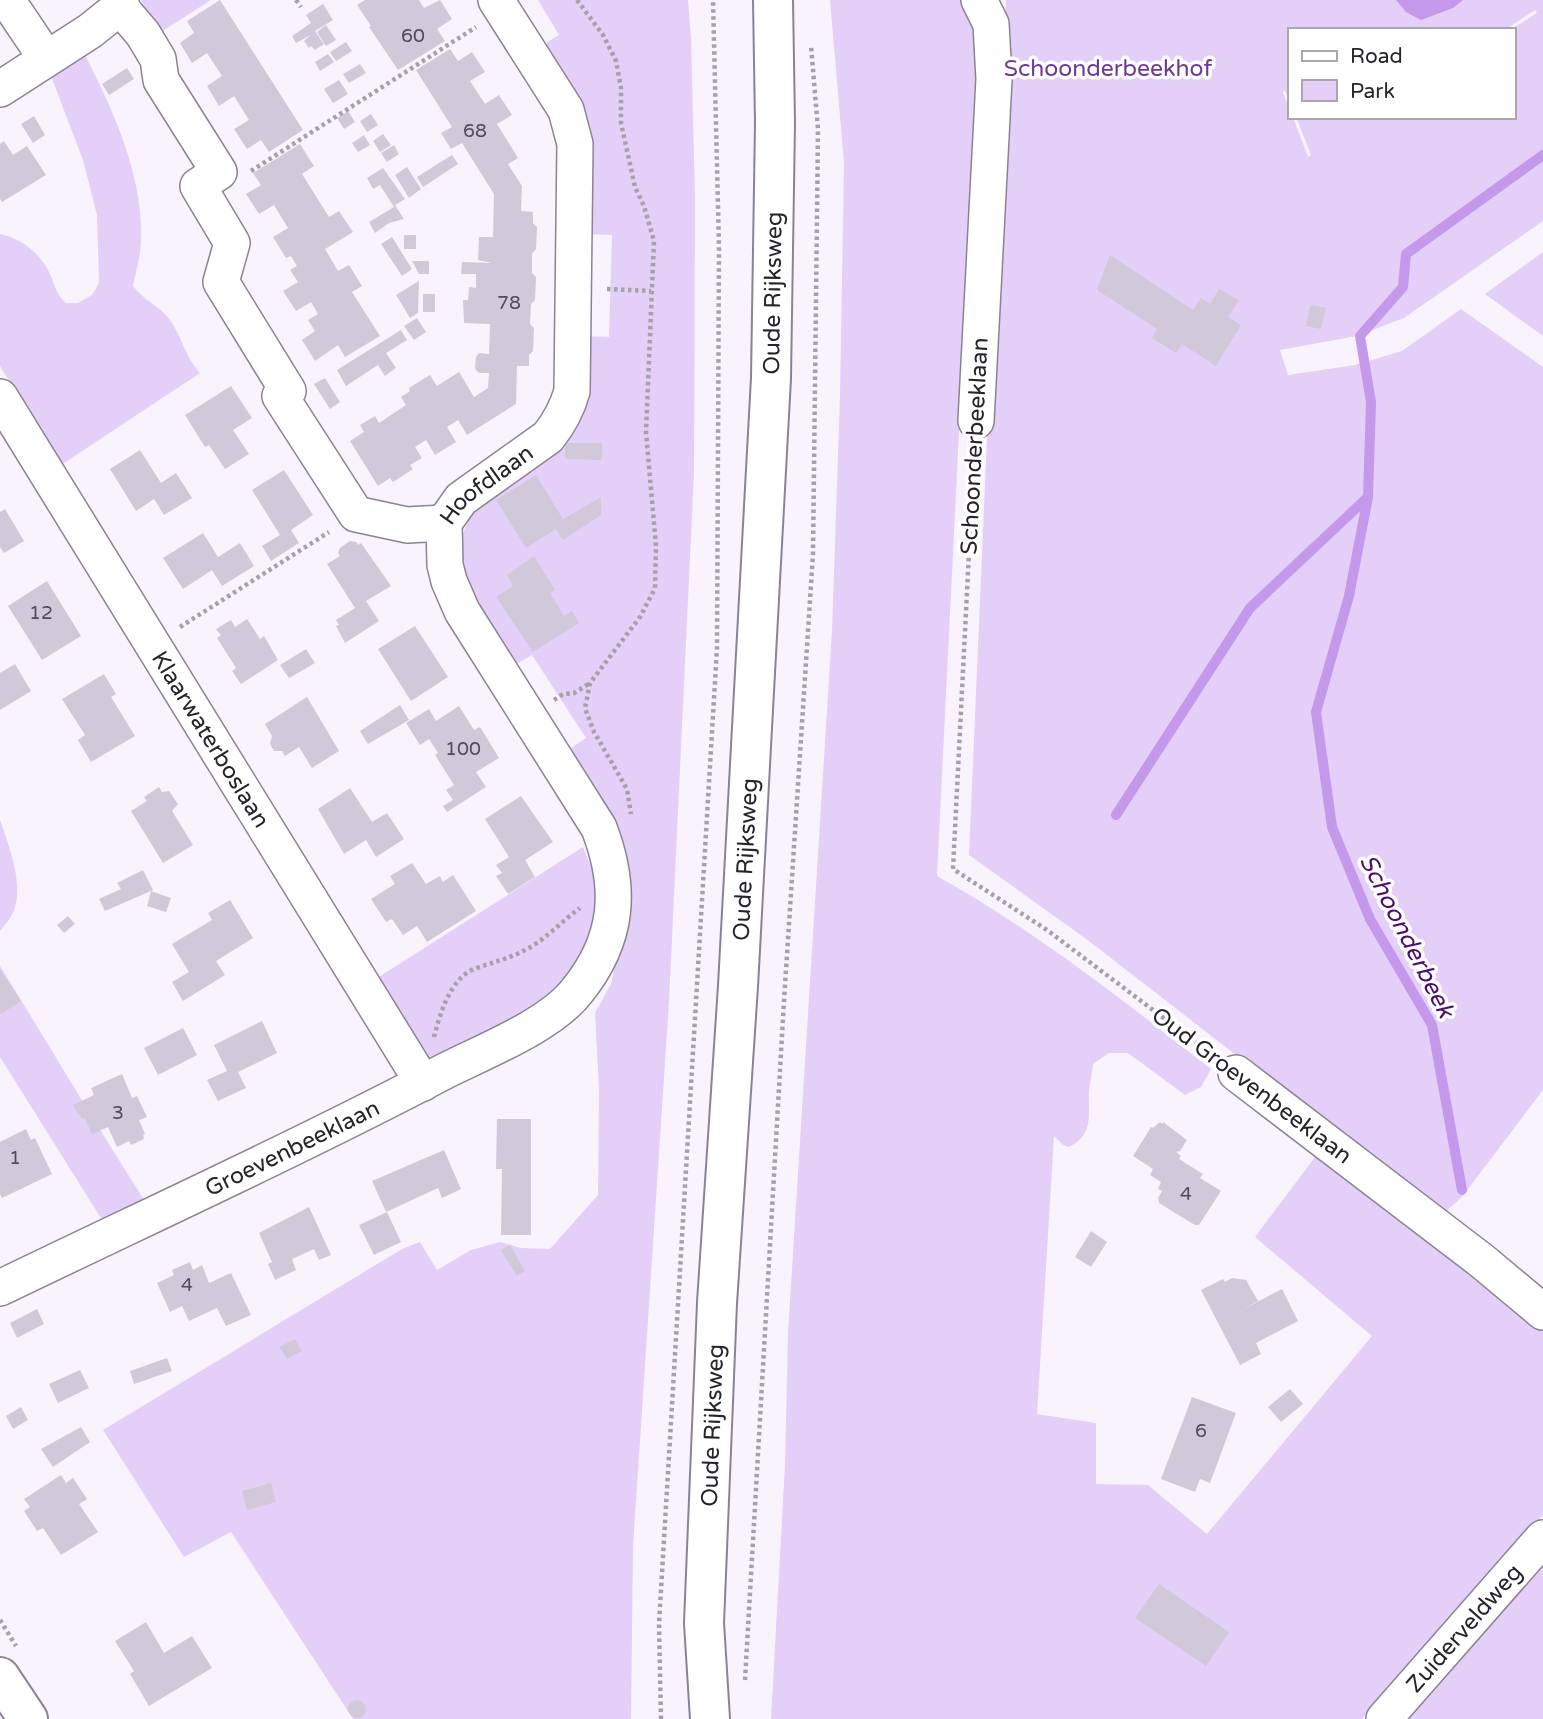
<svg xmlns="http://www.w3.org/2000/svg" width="1543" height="1719" viewBox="0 0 1543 1719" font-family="'Varela Round',sans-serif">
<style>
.green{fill:#e4cff8;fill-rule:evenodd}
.water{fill:#c498ea}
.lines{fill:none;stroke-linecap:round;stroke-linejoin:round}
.stream{stroke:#c498ea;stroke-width:10}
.building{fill:#d1c8da}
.minor-casing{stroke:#8b8393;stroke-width:38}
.major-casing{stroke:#8b8393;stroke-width:42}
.path{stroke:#a5a0a9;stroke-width:4.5;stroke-dasharray:3.5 3.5;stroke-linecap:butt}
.minor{stroke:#fff;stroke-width:35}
.major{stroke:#fff;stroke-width:38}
.labels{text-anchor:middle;stroke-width:7;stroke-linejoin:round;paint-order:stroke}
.number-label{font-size:19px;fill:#524c56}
.park-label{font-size:23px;fill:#6f3897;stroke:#fff}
.street-label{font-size:23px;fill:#27232a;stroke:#fff}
.water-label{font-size:24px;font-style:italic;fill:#4b0d6f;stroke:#fff}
</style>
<rect width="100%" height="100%" fill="#f9f3fe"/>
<path class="green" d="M141,0H211L161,32L150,18Z
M538,0H688L691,38L695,198L694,473L669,1002L633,1547L631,1719H353L231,1532L184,1557L103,1430L402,1249L420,1242L437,1270L471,1250L500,1242L521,1248L550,1249L598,1195L599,1089L595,1013L611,984L620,942L565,752L586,738L532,655L510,668L463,583L460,542L468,520L480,501L559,441L583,336L609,337L612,235L586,234L538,48L559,35Z
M830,0H965L973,22L977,70L937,876C1037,932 1121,999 1211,1069L1201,1087L1185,1095L1128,1053H1109L1093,1064C1092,1073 1090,1083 1089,1092C1088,1117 1094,1134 1069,1147L1063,1145L1054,1136L1037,1414L1096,1423V1484L1148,1485L1207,1534L1372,1336L1255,1237L1318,1153L1543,1330V1515L1362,1719H771L785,1465L788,1333L832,631L840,396L844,163Z
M1006,0H1543V221L1404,318L1357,336L1280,350L1288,375L1355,365L1402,351L1461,309L1543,367V1090L1462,1197L1442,1215L1089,941L969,855ZM1535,10L1537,13L1510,30H1513V117H1296L1311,155L1308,157L1293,117H1289V107L1283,92L1285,91L1289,100V30H1505Z
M85,55C114,112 144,177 141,243C140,257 136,272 133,286C143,300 160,306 170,320C182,337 185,357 200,373L61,465L0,366V234C21,238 41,254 50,274C55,286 56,294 66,303H78L92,295L99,283L97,215L83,160L51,76Z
M1543,252V336L1485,294Z
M0,820C9,846 25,886 13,913C10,919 4,926 0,931Z
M583,847L592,869L599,915L573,979L532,1012L437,1063L418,1049L374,980Z
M0,966C49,1045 96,1125 146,1203L104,1223L0,1057Z
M1543,1559V1719H1401Z"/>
<path class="water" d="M1396,0H1463L1453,8L1421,20L1406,12Z"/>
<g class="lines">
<path class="stream" d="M1116,815L1250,608L1368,497
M1462,1190L1432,1025L1370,919L1332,827L1316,712L1349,596L1368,497L1371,402L1360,336L1403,287L1406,254L1543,155"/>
</g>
<path class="building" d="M220,0L303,130L269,152L261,140L247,149L234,129L249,120L234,96L219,106L207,86L222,76L207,53L192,63L180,43L194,33L187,21Z
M365,0H419L424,8L440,0L452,19L437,29L445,41L398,70L369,27L371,26L357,5Z
M323,4L333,20L315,31L324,44L315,50L311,46L309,48L304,41L311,35L296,43L292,36L311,23L306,15Z
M326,25L336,40L326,46L317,32Z
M346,42L352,51L336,61L330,52Z
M450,49L458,61L472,52L485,72L470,81L485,104L499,95L512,115L497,124L518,158L508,164L522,186L521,211L533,212V223L537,227L536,249L532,254V273L536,277L535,300L531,304L530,324L534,328L533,351L529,355V366H517L516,404L467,435L458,420L447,427L456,442L435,455L426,440L415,447L422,458L410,465L413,469L393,482L390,478L378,486L350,441L364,432L360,425L375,416L379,423L406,405L401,397L410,391L409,388L430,375L437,386L459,372L474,397L488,388L489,373H479L475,369L476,357L479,353L489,354L490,324L464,323L463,300H468L469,287L476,288V274H461L462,262L492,263L478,260L479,237H493L494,194L462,143L451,149L441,133L452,127L416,70Z
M328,54L334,62L320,71L315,62Z
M360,64L366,73L349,83L343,74Z
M127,68L134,79L109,95L102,84Z
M339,80L348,94L333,103L324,89Z
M348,111L355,122L344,129L337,118Z
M371,114L378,125L367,132L360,121Z
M34,116L45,135L33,143L21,124Z
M383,134L391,145L380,152L373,141Z
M364,135L370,145L358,152L352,143Z
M4,141L13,155L27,146L46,175L2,202L0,199V144Z
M300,144L314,166L302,174L329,217L339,211L353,232L325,249L338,271L349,265L362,286L352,292L380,336L345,357L338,345L315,361L302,340L315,331L308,320L318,314L311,302L296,311L283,291L298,282L290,270L297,266L291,256L286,258L273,237L288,228L274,205L259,214L246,194L261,185L253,173Z
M394,145L399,154L387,162L381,153Z
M452,155L458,164L423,187L417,177Z
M407,167L421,189L409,198L395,175Z
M383,168L405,199L395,205L404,219L389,223L375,233L369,222L394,207L380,185L373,189L367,178Z
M404,235H416V249H404Z
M392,237L412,269L402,276L381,244Z
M1110,255L1193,310L1201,298L1210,304L1219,289L1239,300L1228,317L1241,325L1216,366L1182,344L1176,353L1152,338L1157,329L1097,290Z
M412,261H429V274H419Z
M419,281L418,313L410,318L396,295Z
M423,294H435V312H423Z
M1310,305L1326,308L1321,329L1306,326Z
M417,318L426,332L414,340L404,326Z
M401,330L407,340L386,353L396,368L385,376L378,365L346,386L337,370Z
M325,378L340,402L330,409L314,384Z
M231,386L252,418L233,430L249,454L225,469L209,445L205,447L185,415Z
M565,443H602V460L565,459Z
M140,450L161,483L176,473L192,498L164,515L154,499L136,511L110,469Z
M284,470L313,515L291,530L299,543L271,561L262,546L280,535L252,490Z
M536,475L563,519L601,497V515L563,540L556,529L526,548L496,500Z
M5,509L24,541L4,553L0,547V512Z
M203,533L218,557L240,543L254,566L222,586L212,570L183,589L163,558Z
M350,541L356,542L358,545L361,543L391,586L366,601L379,621L345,643L336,626L339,625L336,620L355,608L327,564L340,556L338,553L340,548Z
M534,556L555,590L550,593L564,616L572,611L579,623L533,652L496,597L513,586L507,575Z
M47,581L81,636L42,660L8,606Z
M247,619L260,639L264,636L278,660L241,684L232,671L236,668L217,638L221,635L216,629L231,620L235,627Z
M415,626L448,677L411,701L378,649Z
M306,649L315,663L289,678L280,665Z
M15,664L31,691L0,710V673Z
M104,674L116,694L111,697L135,736L91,762L78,740L85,735L62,699Z
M307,697L339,751L312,768L299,747L285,756L282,751H274L270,744L272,736L265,724Z
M400,705L409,720L368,744L360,731Z
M459,706L474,730L480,727L499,758L476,772L486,787L447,812L443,806L453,800L446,790L454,785L435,755L438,753L429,739L420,745L406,723L429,709L436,721Z
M159,787L162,792L169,791L178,804L172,811L193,845L163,863L131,811L147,801L144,797Z
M350,788L372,822L387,813L404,839L376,857L366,840L344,854L318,809Z
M521,796L553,842L525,860L535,877L508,894L496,876L502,873L496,865L509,857L485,819Z
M412,863L426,884L440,876L443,882L453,875L476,911L427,942L417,926L403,935L392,919L386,922L371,899L395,884L390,876Z
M143,870L153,890L105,911L99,899L121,889L117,883Z
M151,891L171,898L166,912L147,906Z
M230,900L253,938L216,961L225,975L183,1001L172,982L189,972L172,944L212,920L208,913Z
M68,916L75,924L64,933L57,925Z
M0,969L21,1001L1,1014L0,1012Z
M262,1021L277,1053L238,1072L246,1088L218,1101L207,1080L227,1071L214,1045Z
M183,1028L197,1055L158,1075L144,1048Z
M122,1074L132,1098L137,1096L147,1117L139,1120L145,1134L143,1135L144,1139L131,1145L129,1141L117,1147L108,1127L92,1134L85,1118L82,1119L73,1105L94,1095L91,1088Z
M497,1119H531V1235H501L502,1169H496Z
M1160,1122L1162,1124L1163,1122L1187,1140L1180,1151L1176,1152L1181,1156L1179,1159L1203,1174L1200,1178L1221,1191L1199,1225H1195L1159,1203L1158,1198L1162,1191L1158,1189L1161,1182L1150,1175L1153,1169L1133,1156L1151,1127L1153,1128Z
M26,1129L31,1140L35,1138L52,1174L2,1198L0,1194V1142Z
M444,1150L461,1189L442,1198L438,1188L386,1212L372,1181Z
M309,1207L331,1255L319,1260L314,1249L292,1259L296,1270L275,1280L268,1264L272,1262L259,1233Z
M387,1212L401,1242L374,1255L359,1225Z
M1091,1231L1107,1242L1091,1267L1075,1257Z
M510,1245L525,1271L517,1276L501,1250Z
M190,1262L193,1270L202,1265L209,1283L231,1273L251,1315L226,1326L217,1308L189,1321L182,1306L170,1312L157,1283L174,1275L172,1270Z
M1232,1278L1246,1280L1258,1301L1240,1311L1282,1289L1298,1321L1256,1343L1261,1354L1240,1365L1201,1290L1223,1279L1225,1282Z
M37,1309L44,1324L17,1338L10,1323Z
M295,1339L302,1351L287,1359L279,1347Z
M167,1358L172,1371L134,1384L130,1371Z
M80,1370L89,1388L58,1403L49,1384Z
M1290,1389L1303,1404L1281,1422L1268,1407Z
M1192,1397L1236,1413L1210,1483L1200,1479L1195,1492L1161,1479Z
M21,1407L28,1420L13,1429L6,1416Z
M81,1427L90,1442L53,1467L41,1449Z
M61,1475L66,1483L73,1478L87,1499L79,1504L98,1532L61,1555L43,1528L37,1531L24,1511L30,1507L24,1499Z
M271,1483L276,1502L247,1510L242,1491Z
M1159,1584L1229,1632L1206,1666L1135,1618Z
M146,1622L164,1653L192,1636L212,1668L149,1706L130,1674L134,1671L115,1641Z
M348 1709a9 9 0 1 1 18 0a9 9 0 1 1-18 0Z"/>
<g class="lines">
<defs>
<g id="minor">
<path d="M7,0L46,58"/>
<path d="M120,7L143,34L158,59L161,80L219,172L198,186L232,243L221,282L288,391L280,396L356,514L407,525L444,523"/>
<path d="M0,89L90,31L120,7L121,0"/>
<path id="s1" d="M0,397L423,1083"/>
<path d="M976,421L994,79L991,24L979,0"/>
<path d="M1236,1073L1482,1261L1543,1312"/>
<path id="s2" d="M0,1288C149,1216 300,1147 447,1070C485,1051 551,1025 577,991C619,939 622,888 599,828L462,611L449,581L445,565L444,523L461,499L548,437C560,422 567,409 572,391L575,144L566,110L496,0"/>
<path id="s3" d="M1384,1719L1543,1538"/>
</g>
<g id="major">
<path d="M0,1677L28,1719"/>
<path id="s4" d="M710,1719L704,1623L717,1303L738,986L771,378L775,123L773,0"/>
</g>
</defs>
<use href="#minor" class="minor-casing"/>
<use href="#major" class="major-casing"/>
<path class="path" d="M296,0L301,7
M577,0L603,35L616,61L621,88V123L635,187L644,206L654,241L646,432L656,546L655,588L640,617L590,683L585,708L594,732L627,789L631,814
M251,171L476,27
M607,289L651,291
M974,453L953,869L1047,930L1210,1053
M180,627L329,532
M554,700L563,694L574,693L590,683
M434,1037C440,1014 450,979 474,969C493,962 511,958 529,948C547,938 563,920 580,908
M0,1620L16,1646
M745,1680L784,1001L813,554L818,129L811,46
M661,1719L659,1624L717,648L719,248L713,0"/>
<use href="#minor" class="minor"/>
<use href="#major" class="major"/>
</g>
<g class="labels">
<g class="number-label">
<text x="413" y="42">60</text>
<text x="475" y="137">68</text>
<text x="509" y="309">78</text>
<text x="41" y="619">12</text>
<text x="463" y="755">100</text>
<text x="118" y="1119">3</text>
<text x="15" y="1164">1</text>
<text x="1186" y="1200">4</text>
<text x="187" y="1291">4</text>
<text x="1201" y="1437">6</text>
</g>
<g class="park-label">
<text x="1108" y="76">Schoonderbeekhof</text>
</g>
<g class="street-label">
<text dy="8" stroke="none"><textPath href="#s4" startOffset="1428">Oude Rijksweg</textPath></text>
<text transform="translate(974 446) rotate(-87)" y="8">Schoonderbeeklaan</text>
<text dy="8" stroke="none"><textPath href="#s2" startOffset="1230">Hoofdlaan</textPath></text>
<text dy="8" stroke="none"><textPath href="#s1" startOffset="402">Klaarwaterboslaan</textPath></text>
<text dy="8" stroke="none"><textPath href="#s4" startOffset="861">Oude Rijksweg</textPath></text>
<text transform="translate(1252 1085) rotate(37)" y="8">Oud Groevenbeeklaan</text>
<text dy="8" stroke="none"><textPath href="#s2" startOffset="324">Groevenbeeklaan</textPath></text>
<text dy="8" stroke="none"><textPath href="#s4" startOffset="294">Oude Rijksweg</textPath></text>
<text dy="8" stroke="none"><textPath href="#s3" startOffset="121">Zuiderveldweg</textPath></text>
</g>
<g class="water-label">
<text transform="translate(1407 936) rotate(63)" y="8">Schoonderbeek</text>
</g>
</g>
<rect x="1288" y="28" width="228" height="91" fill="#ffffff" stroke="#a9a7aa" stroke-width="2"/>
<rect x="1302" y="51" width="35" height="10" fill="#ffffff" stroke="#a9a7aa" stroke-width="2"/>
<text x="1350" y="63" font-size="21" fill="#27232a">Road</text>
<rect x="1302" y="80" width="35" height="21" fill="#e4cff8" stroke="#a9a7aa" stroke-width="2"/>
<text x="1350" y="98" font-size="21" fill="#27232a">Park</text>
</svg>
